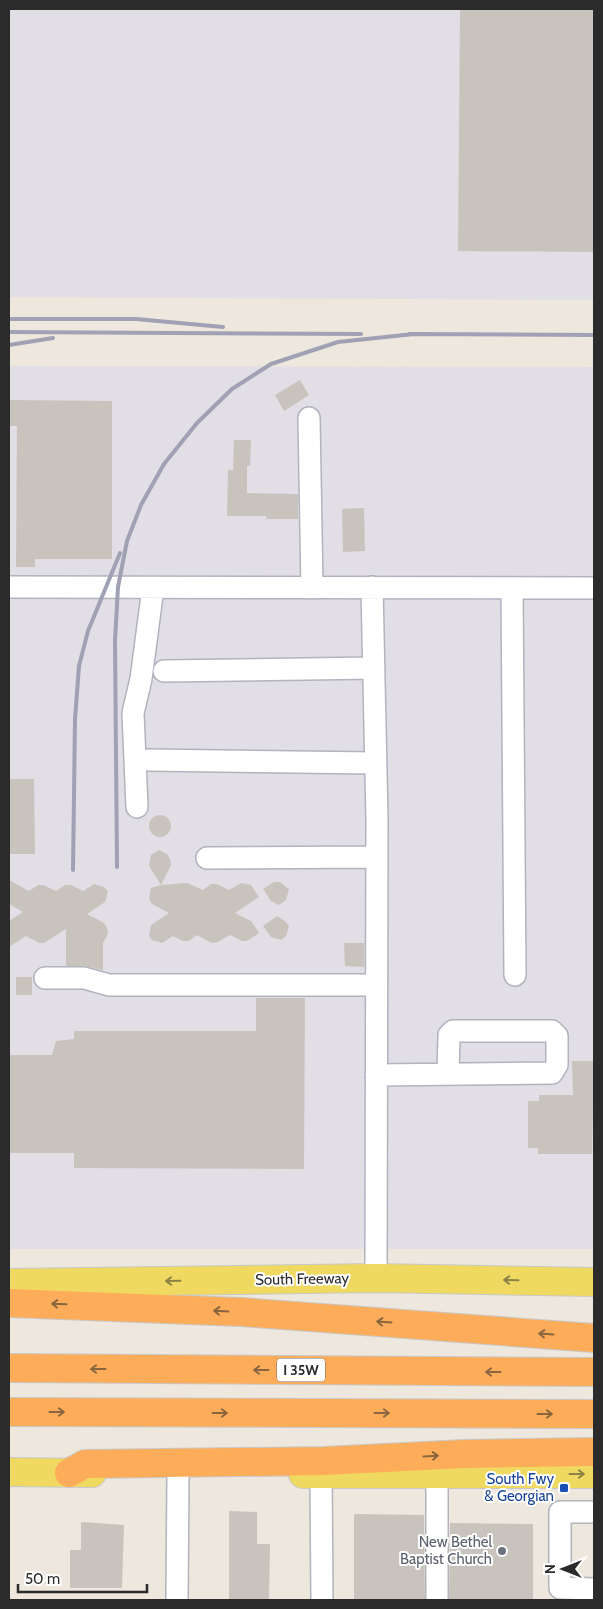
<svg xmlns="http://www.w3.org/2000/svg" width="603" height="1609" viewBox="0 0 603 1609" font-family="Cabin,sans-serif">
<style>
.industrial{fill:#e1dee5}
.building{fill:#c8c4bd}
.lines{fill:none;stroke-linecap:round;stroke-linejoin:round}
.minor-casing{stroke:#b1b3bf;stroke-width:24}
.major-casing{stroke:#c8c8c8;stroke-width:30}
.highway-casing{stroke:#c8c8c8;stroke-width:30}
.minor{stroke:#fff;stroke-width:21}
.major{stroke:#efd960;stroke-width:28}
.highway{stroke:#fdad59;stroke-width:28}
.rail{stroke:#a0a1b5;stroke-width:4}
.oneway{stroke:#8d8246}
.oneway2{stroke:#8a6640}
.transit-dot{fill:#1a4fb4;stroke:#fff;stroke-width:2}
.worship-dot{fill:#6b7280;stroke:#fff;stroke-width:2}
.labels{text-anchor:middle;stroke-width:4;stroke-linejoin:round;paint-order:stroke}
.shield{fill:#fff;stroke:#6b6b6b;stroke-width:1}
.shield-label{font-size:14px;font-weight:bold;fill:#2b2b2b}
.street-label{font-size:15px;fill:#2b2b2b;stroke:#fff}
.transit-label{font-size:15px;fill:#164399;stroke:#fff;text-anchor:end}
.worship-label{font-size:15px;fill:#5b616d;stroke:#fff;text-anchor:end}
</style>
<rect width="100%" height="100%" fill="#ede7dd"/>
<path class="industrial" d="M9,9H594V300L9,297Z
M9,366L594,367V1249H9Z"/>
<path class="building" d="M460,9H594V252L458,251Z
M300,380L309,395L284,411L275,395Z
M9,400L112,401V559H35V567H16L17,426H9Z
M234,440H251L250,466H247V493L298,494V519H266V516H227L228,470H233Z
M364,508L365,551L343,552L342,509Z
M9,779H34L35,854H9Z
M149 826a11 11 0 1 1 22 0a11 11 0 1 1-22 0Z
M159,850L167,854L170,859L171,865L161,885L187,883L203,890L211,884H217L229,890L241,883L251,885L259,897L235,913L251,921L259,933L247,941H242L230,935L218,942L212,943L197,935L189,941H183L173,936L162,943L152,940L149,936L151,925L169,913L152,904L149,899L151,888L161,885L149,866L151,855Z
M9,880L29,891L38,885H43L56,891L65,885H71L83,891L94,884L104,887L108,891L105,902L87,914L104,923L107,928L108,934L103,943V970L84,966H66V929L44,943H39L26,936L9,947V921L23,912L9,904Z
M274,882H280L289,889L286,900L279,905L271,901L263,889Z
M277,916L285,921L289,926L286,936L281,940L271,937L263,926Z
M344,943H364V967L345,966Z
M16,977H32V995H16Z
M256,998H305L304,1169L74,1168V1153H9V1055H52L56,1041L74,1039V1031H256Z
M572,1061H594L592,1154H538V1148H528V1101H539V1095H573Z
M229,1511L257,1512V1544H270L269,1600H229Z
M354,1514L424,1515L425,1600H354Z
M81,1522L124,1525L122,1588H70V1550H81Z
M450,1523L533,1524V1600H449Z"/>
<g class="lines">
<defs>
<path id="minor" d="M309,418L312,588
M9,587L594,588
M372,587L377,820L376,1278
M512,588L515,975
M164,671L374,668
M148,760L375,763
M137,807L133,713L141,679L153,588
M207,858L377,857
M45,978H84L109,985H376
M376,1075L552,1073L557,1065V1036L552,1031H453L449,1035L448,1074
M321,1474L322,1600
M437,1474V1600
M594,1512H560V1588L594,1589
M177,1600L178,1474"/>
<path id="major" d="M9,1283L376,1278L594,1282
M9,1472L92,1473
M303,1474H594"/>
<path id="highway" d="M9,1303L241,1312L594,1338
M9,1368L594,1372
M9,1412L594,1414
M69,1473L85,1464L324,1461L465,1454L594,1452"/>
</defs>
<use href="#minor" class="minor-casing"/>
<use href="#major" class="major-casing"/>
<use href="#highway" class="highway-casing"/>
<use href="#minor" class="minor"/>
<use href="#major" class="major"/>
<use href="#highway" class="highway"/>
<path class="rail" d="M9,319H136L223,327
M9,332L361,334
M409,334L594,335
M9,345L53,338
M117,867L115,640L118,587L127,541L141,505L164,464L197,423L232,389L271,364L338,342L414,334
M73,870L75,719L79,666L88,631L120,553"/>
</g>
<defs><path id="oneway-shaft" d="M-6 0H5M1.5-3L5.5 0L1.5 3" fill="none" stroke-width="1.6" stroke-linecap="round" stroke-linejoin="round" transform="scale(1.25)"/></defs>
<g class="oneway">
<use href="#oneway-shaft" transform="translate(511 1280) rotate(-179)"/>
<use href="#oneway-shaft" transform="translate(173 1281) rotate(179)"/>
<use href="#oneway-shaft" transform="translate(577 1474)"/>
</g>
<g class="oneway2">
<use href="#oneway-shaft" transform="translate(59 1304) rotate(-178)"/>
<use href="#oneway-shaft" transform="translate(221 1311) rotate(-177)"/>
<use href="#oneway-shaft" transform="translate(384 1322) rotate(-176)"/>
<use href="#oneway-shaft" transform="translate(546 1334) rotate(-176)"/>
<use href="#oneway-shaft" transform="translate(98 1369) rotate(-180)"/>
<use href="#oneway-shaft" transform="translate(261 1370) rotate(-180)"/>
<use href="#oneway-shaft" transform="translate(493 1372) rotate(-180)"/>
<use href="#oneway-shaft" transform="translate(57 1412)"/>
<use href="#oneway-shaft" transform="translate(220 1413)"/>
<use href="#oneway-shaft" transform="translate(382 1413)"/>
<use href="#oneway-shaft" transform="translate(545 1414)"/>
<use href="#oneway-shaft" transform="translate(431 1456) rotate(-3)"/>
</g>
<rect class="transit-dot" x="559" y="1483" width="10" height="10" rx="2.5"/>
<circle class="worship-dot" cx="502" cy="1551" r="5"/>
<g class="labels">
<rect class="shield" x="277" y="1358.5" width="48" height="23" rx="4"/>
<g class="shield-label">
<text x="301" y="1375">I 35W</text>
</g>
<g class="street-label">
<text transform="translate(302 1279) rotate(-1)" y="5">South Freeway</text>
</g>
<g class="transit-label">
<text x="554" y="1484">South Fwy<tspan x="554" dy="17">&amp; Georgian</tspan></text>
</g>
<g class="worship-label">
<text x="492" y="1547">New Bethel<tspan x="492" dy="17">Baptist Church</tspan></text>
</g>
</g>
<rect width="603" height="1609" fill="none" stroke="#2b2b2b" stroke-width="20"/>
<g transform="translate(563 1569) rotate(270)" stroke="#ffffff" stroke-width="4" paint-order="stroke">
<path d="M0-4L9 19L0 12L-9 19Z" fill="#2b2b2b"/>
<text y="-8" font-size="14" font-weight="bold" text-anchor="middle" fill="#2b2b2b">N</text>
</g>
<path d="M18 1584v8h129v-8" fill="none" stroke="#2b2b2b" stroke-width="2.5"/>
<text x="25" y="1584" font-size="15" fill="#2b2b2b" stroke="#ffffff" stroke-width="4" paint-order="stroke">50 m</text>
</svg>
